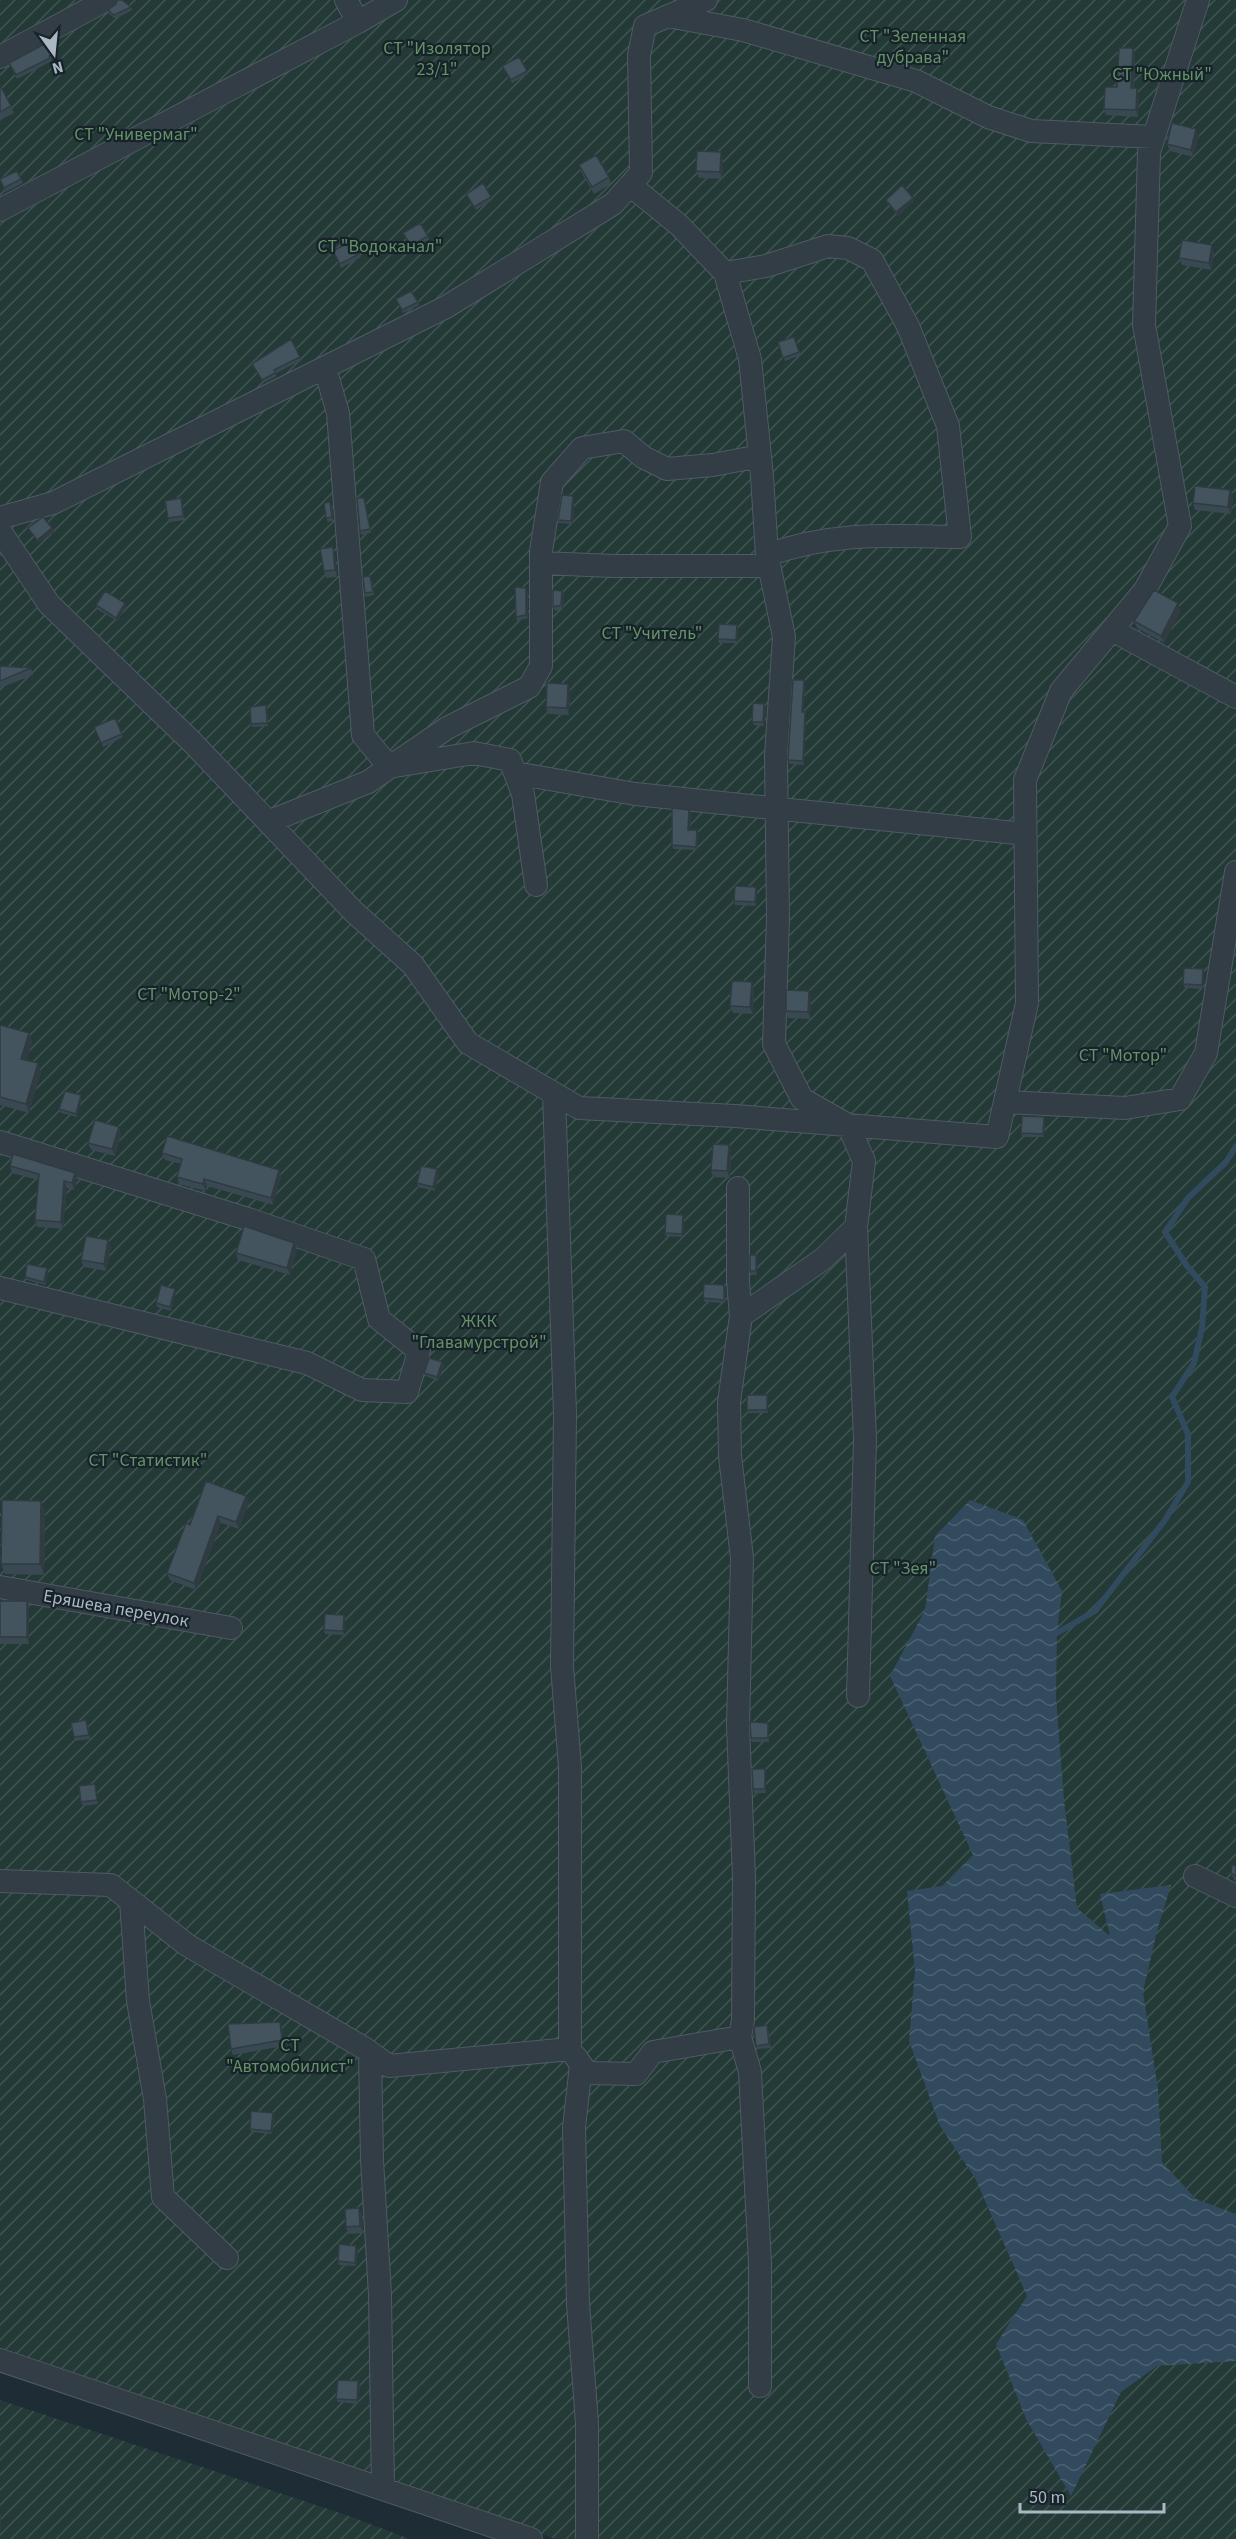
<svg xmlns="http://www.w3.org/2000/svg" width="1236" height="2539" viewBox="0 0 1236 2539" font-family="'Source Sans 3',sans-serif">
<style>
.garden{fill:url(#garden-furrows)}
.water{fill:url(#water-waves)}
.lines{fill:none;stroke-linecap:round;stroke-linejoin:round}
.stream{stroke:#314a5d;stroke-width:6}
.minor-casing{stroke:#4f5b64;stroke-width:24}
.minor{stroke:#323d46;stroke-width:22}
.wall{fill:#3a4852}
.shaded-wall{fill:#303b42}
.building{fill:#44545f;stroke:#303b42;stroke-width:1.5}
.labels{text-anchor:middle;stroke-width:4.5;stroke-linejoin:round;paint-order:stroke}
.park-label{font-size:18px;fill:#639366;stroke:#17222a}
.street-label{font-size:18px;fill:#abb8c3;stroke:#17222a}
</style>
<defs>
<pattern id="garden-furrows" width="10" height="10" patternUnits="userSpaceOnUse" patternTransform="scale(1.5)"><rect width="10" height="10" fill="#233a37"/><path d="M-1 1l2-2M0 10L10 0M9 11l2-2" fill="none" stroke="#405452"/></pattern>
<pattern id="water-waves" width="16" height="10" patternUnits="userSpaceOnUse" patternTransform="scale(1.5)"><rect width="16" height="10" fill="#314a5d"/><path d="M0 5q4-4 8 0t8 0" fill="none" stroke="#4c6273"/></pattern>
</defs>
<rect width="100%" height="100%" fill="#1e2c35"/>
<path class="garden" d="M0,0H1236V2539H555L452,2501L0,2348Z
M0,2400L346,2515L410,2539H0Z"/>
<path class="water" d="M970,1500L1023,1520L1062,1591L1057,1633L1056,1697L1064,1800L1077,1908L1110,1936L1100,1894L1171,1885L1157,1931L1143,1992L1158,2089L1162,2162L1196,2199L1236,2214V2361L1157,2366L1121,2392L1071,2496L1026,2419L996,2344L1027,2296L975,2178L940,2126L909,2041L915,1971L907,1891L942,1886L973,1855L890,1676L925,1610L935,1536Z"/>
<g class="lines">
<path class="stream" d="M1057,1633L1095,1611L1165,1520L1188,1482V1434L1172,1397L1194,1363L1202,1328L1205,1287L1187,1266L1165,1232L1188,1198L1226,1162L1236,1146"/>
<defs>
<path id="minor" d="M668,16L743,30L916,81L988,117L1031,131L1154,137
M358,22L396,0
M0,57L106,0
M630,185L679,225L725,273L750,359L762,476L767,555L784,637L776,755L778,918L774,1044L802,1099L848,1125L864,1161L856,1227L823,1259L741,1316L729,1402L730,1456L742,1558L738,1726L744,1877L743,2020L740,2037L750,2072L760,2263V2386
M0,210L358,22L346,0
M725,273L766,266L828,246L848,248L872,260L908,326L948,426L960,537C890,536 834,531 767,555
M325,368L338,413L363,735L389,767L474,753L510,760L523,794L536,885
M0,518L53,503L446,307L613,204L641,173L639,55L645,26L706,0
M0,531L49,604L192,742L354,912L413,965L468,1043L579,1108L735,1116L997,1137L1027,1003L1025,780L1061,691L1145,590L1180,526L1144,325L1149,152L1198,0
M541,563L614,566H769
M1112,630L1236,697
M515,773L635,794L1025,834
M268,822L368,782L447,728L529,687L541,666V551L552,482L582,448L624,441L643,457L667,469L713,465L760,456
M1005,1102L1125,1108L1180,1099L1206,1053L1236,872
M0,1142L251,1220L364,1259L379,1319L419,1351L407,1392L362,1390L307,1363L0,1288
M738,1188V1281L741,1316
M856,1227L865,1439L858,1696
M0,1587L231,1628
M1195,1876L1236,1896
M0,1881L111,1885L187,1945L364,2048L389,2066L570,2049V1767L562,1666L565,1414L554,1094
M131,1901L138,2001L155,2099L163,2197L227,2258
M370,2053L372,2160L380,2295L383,2489
M575,2056L587,2073L636,2074L653,2052L740,2037
M581,2065L574,2128L578,2304L587,2423V2539
M0,2360L531,2539"/>
</defs>
<use href="#minor" class="minor-casing"/>
<use href="#minor" class="minor"/>
</g>
<path class="wall" d="M116,4L131,7L132,10L116,19L109,14L108,10Z
M57,52L58,55L51,59L52,61L17,79L9,63Z
M1135,55L1134,88H1137L1139,95L1138,117L1106,115L1104,109Z
M502,66L527,71L528,74L512,83Z
M0,85L14,113L0,120Z
M1199,136L1193,157L1170,151L1167,144Z
M723,159L722,179L699,178L696,171Z
M579,165L609,177L611,184L594,194L581,172Z
M21,179L23,183L5,192L0,181Z
M466,194L491,197L492,200L476,210Z
M886,200L914,201L898,216L887,203Z
M403,233L428,236L429,240L412,250Z
M333,251L359,254L361,257L341,268Z
M1214,252L1211,270L1182,265L1179,258Z
M396,299L418,302L419,305L403,313Z
M794,337L801,355L785,361L778,342Z
M300,357L301,360L275,374L277,376L263,383L252,364Z
M573,496L574,500L573,524L559,523L558,520Z
M1233,497L1231,514L1195,510L1193,503Z
M181,498L185,520L169,522L168,518Z
M365,501L371,533L361,535L360,531Z
M332,506L333,521L328,522L326,518Z
M335,554L337,577L326,578L324,571Z
M372,579L374,595L366,597L365,593Z
M526,588L528,592V618L517,621L516,617Z
M564,594L563,609L555,611L553,607Z
M125,603L126,607L117,621L97,609L96,605Z
M1181,610L1164,643L1137,628L1134,621Z
M737,625L738,629L737,643H719L718,639Z
M0,666L31,668L33,675L0,688Z
M804,680L805,684L803,712H805L806,715L804,765L790,764L788,760Z
M570,691L569,715L548,714L546,707Z
M764,704L766,708L764,726L754,725L752,722Z
M266,705L267,709L268,726L252,727L251,724Z
M115,718L123,737L103,747L94,727Z
M689,810L691,813L690,830L698,834L697,850L673,849L672,845Z
M756,887L757,890L756,906L735,905L734,901Z
M1203,969L1204,972L1203,989L1185,988L1183,984Z
M754,989L753,1014L733,1013L730,1006Z
M809,991L811,998L810,1019L788,1018L786,1011Z
M0,1025L29,1033L32,1042L27,1060L41,1072L29,1113L0,1105Z
M82,1099L77,1117L61,1113L59,1109Z
M1045,1121L1044,1137H1022L1021,1133Z
M121,1134L115,1156L91,1150L88,1143Z
M729,1145L731,1152L730,1178L713,1177L711,1170Z
M162,1153L281,1176L273,1205L207,1186L205,1191L179,1184L177,1177L181,1164L165,1160Z
M10,1166L77,1180L74,1190L67,1188L63,1229L37,1227L35,1220L38,1180L12,1173Z
M439,1173L435,1191L418,1187L417,1183Z
M684,1219L683,1237L666,1236L665,1233Z
M108,1240L111,1247L106,1271L84,1267L81,1260Z
M294,1243L297,1250L290,1275L238,1260L236,1253Z
M756,1255L757,1258V1275H752L750,1271Z
M48,1272L46,1285L26,1280L25,1277Z
M724,1285L725,1288V1303L705,1302L703,1298Z
M176,1293L171,1311L157,1307L156,1303Z
M444,1366L438,1381L426,1376L424,1373Z
M767,1395L768,1399V1413H748L747,1410Z
M246,1496L249,1503L239,1529L221,1523L196,1590L170,1580L167,1573L190,1525Z
M45,1511L44,1575L5,1574L1,1564Z
M0,1601H27L29,1608V1644H0Z
M344,1615L345,1619L344,1635L325,1634L324,1630Z
M88,1724L90,1739L75,1741L74,1737Z
M769,1726V1742H752L751,1738Z
M765,1769L766,1773V1793H754L753,1789Z
M95,1784L98,1804L83,1806L81,1802Z
M1236,1866V1881L1234,1880L1231,1873Z
M282,2028L284,2046L233,2055L231,2049Z
M768,2029L771,2048L758,2049L756,2046Z
M274,2117L272,2134L251,2132L250,2129Z
M359,2208L362,2215L363,2233L348,2234L346,2227Z
M358,2249L356,2266L339,2265L338,2261Z
M358,2381L360,2385L358,2404L338,2402L336,2399Z"/>
<path class="shaded-wall" d="M1133,48L1135,55L1133,94L1131,88Z
M1137,88L1139,95L1138,117L1136,110Z
M1196,129L1199,136L1193,157L1191,150Z
M721,152L723,159L722,179L720,172Z
M913,198L914,201L898,216L896,212Z
M1212,245L1214,252L1211,270L1209,263Z
M1230,490L1233,497L1231,514L1228,507Z
M573,496L574,500L573,524L571,521Z
M52,528L54,532L38,543L37,540Z
M333,547L335,554L337,577L335,570Z
M526,588L528,592V618L526,615Z
M562,591L564,594L563,609L561,605Z
M125,603L126,607L117,621L116,618Z
M1178,603L1181,610L1164,643L1161,636Z
M737,625L738,629L737,643L736,640Z
M804,680L805,684L803,715L802,712Z
M568,684L570,691L569,715L567,708Z
M764,704L766,708L764,726L763,722Z
M805,712L806,715L804,765L803,761Z
M689,810L691,813L690,833L688,830Z
M697,830L698,834L697,850L696,847Z
M756,887L757,890L756,906L755,902Z
M1203,969L1204,972L1203,989L1202,985Z
M752,982L754,989L753,1014L750,1007Z
M809,991L811,998L810,1019L808,1012Z
M29,1033L32,1042L25,1068L21,1059Z
M38,1063L41,1072L29,1113L26,1104Z
M81,1095L82,1099L77,1117L76,1114Z
M1044,1117L1045,1121L1044,1137L1043,1134Z
M119,1127L121,1134L115,1156L112,1149Z
M729,1145L731,1152L730,1178L727,1171Z
M437,1169L439,1173L435,1191L433,1187Z
M279,1170L281,1176L273,1205L271,1198Z
M75,1173L77,1180L74,1190L72,1183Z
M204,1179L207,1186L205,1191L203,1184Z
M64,1181L67,1188L63,1229L61,1222Z
M683,1215L684,1219L683,1237L682,1234Z
M108,1240L111,1247L106,1271L104,1264Z
M294,1243L297,1250L290,1275L287,1268Z
M756,1255L757,1258V1275L756,1271Z
M47,1268L48,1272L46,1285L44,1282Z
M175,1289L176,1293L171,1311L170,1307Z
M442,1362L444,1366L438,1381L437,1377Z
M767,1395L768,1399V1413L767,1410Z
M246,1496L249,1503L239,1529L236,1522Z
M41,1501L45,1511L44,1575L40,1564Z
M218,1516L221,1523L196,1590L194,1583Z
M27,1601L29,1608V1644L27,1637Z
M344,1615L345,1619L344,1635L343,1631Z
M768,1723L769,1726V1742L768,1738Z
M765,1769L766,1773V1793L765,1789Z
M280,2022L282,2028L284,2046L282,2040Z
M273,2113L274,2117L272,2134L271,2131Z
M359,2208L362,2215L363,2233L360,2226Z
M356,2246L358,2249L356,2266L355,2263Z
M358,2381L360,2385L358,2404L357,2400Z
M0,2512L1,2514V2533L0,2529Z"/>
<path class="building" d="M117,0H122L131,7L114,15L108,10L116,4Z
M50,41L57,52L49,56L50,58L16,75L9,63Z
M1119,48H1133L1131,88H1137L1136,110L1104,109L1105,87H1117Z
M519,57L527,71L511,80L502,66Z
M0,85L11,106L0,112Z
M1172,123L1196,129L1191,150L1167,144Z
M697,151L721,152L720,172L696,171Z
M596,155L609,177L592,187L579,165Z
M17,171L21,179L4,188L0,179Z
M483,183L491,197L474,207L466,194Z
M902,185L913,198L896,212L886,200Z
M420,223L428,236L411,246L403,233Z
M1182,240L1212,245L1209,263L1179,258Z
M352,241L359,254L340,264L333,251Z
M411,291L418,302L402,310L396,299Z
M794,337L799,352L783,358L778,342Z
M291,339L300,357L274,370L275,373L262,380L252,364Z
M1195,486L1230,490L1228,507L1193,503Z
M562,495L573,496L571,521L558,520Z
M181,498L183,516L168,518L165,501Z
M357,498H364L370,529L360,531Z
M330,502L332,517L326,518L324,503Z
M43,517L52,528L37,540L28,528Z
M333,547L335,570L324,571L320,549Z
M370,576L373,592L365,593L363,577Z
M515,587L526,588V615L516,617Z
M553,590L562,591L561,605L553,607Z
M1154,590L1178,603L1161,636L1134,621Z
M105,591L125,603L116,618L96,605Z
M719,624L737,625L736,640L718,639Z
M0,666L31,668L0,681Z
M793,680H804L802,712H805L803,761L788,760Z
M547,683L568,684L567,708L546,707Z
M753,703L764,704L763,722H752Z
M266,705L267,723L251,724L250,707Z
M115,718L122,734L101,743L94,727Z
M672,808L689,810L688,830H697L696,847L672,845Z
M735,886L756,887L755,902L734,901Z
M1184,968L1203,969L1202,985L1183,984Z
M732,981L752,982L750,1007L730,1006Z
M786,990L809,991L808,1012L786,1011Z
M0,1025L29,1033L21,1059L38,1063L26,1104L0,1097Z
M65,1091L81,1095L76,1114L59,1109Z
M1022,1116L1044,1117L1043,1134L1021,1133Z
M95,1120L119,1127L112,1149L88,1143Z
M167,1136L279,1170L271,1198L204,1179L203,1184L177,1177L182,1159L162,1153Z
M713,1144L729,1145L727,1171L711,1170Z
M13,1154L75,1173L72,1183L64,1181L61,1222L35,1220L39,1174L10,1166Z
M421,1166L437,1169L433,1187L417,1183Z
M666,1214L683,1215L682,1234L665,1233Z
M244,1226L294,1243L287,1268L236,1253Z
M86,1236L108,1240L104,1264L81,1260Z
M750,1255H756V1271H750Z
M27,1264L47,1268L44,1282L25,1277Z
M704,1284L724,1285V1300L703,1298Z
M161,1285L175,1289L170,1307L156,1303Z
M429,1358L442,1362L437,1377L424,1373Z
M747,1395H767V1410H747Z
M206,1481L246,1496L236,1522L218,1516L194,1583L167,1573L186,1523L190,1525Z
M2,1500L41,1501L40,1564H1Z
M0,1601H27V1637H0Z
M325,1614L344,1615L343,1631L324,1630Z
M86,1720L89,1735L74,1737L71,1723Z
M750,1722L768,1723V1738H751Z
M752,1769H765V1789H753Z
M95,1784L97,1800L81,1802L79,1786Z
M1232,1865L1236,1866V1876L1231,1873Z
M280,2022L282,2040L231,2049L228,2024Z
M767,2025L769,2044L756,2046L754,2027Z
M251,2111L273,2113L271,2131L250,2129Z
M359,2208L360,2226L346,2227L345,2209Z
M339,2244L356,2246L355,2263L338,2261Z
M338,2380L358,2381L357,2400L336,2399Z"/>
<g class="labels">
<g class="park-label">
<text x="913" y="42">СТ "Зеленная<tspan x="913" dy="21">дубрава"</tspan></text>
<text x="437" y="54">СТ "Изолятор<tspan x="437" dy="21">23/1"</tspan></text>
<text x="1162" y="80">СТ "Южный"</text>
<text x="136" y="140">СТ "Универмаг"</text>
<text x="380" y="252">СТ "Водоканал"</text>
<text x="652" y="639">СТ "Учитель"</text>
<text x="189" y="1000">СТ "Мотор-2"</text>
<text x="1123" y="1061">СТ "Мотор"</text>
<text x="479" y="1327">ЖКК<tspan x="479" dy="21">"Главамурстрой"</tspan></text>
<text x="148" y="1466">СТ "Статистик"</text>
<text x="903" y="1574">СТ "Зея"</text>
<text x="290" y="2051">СТ<tspan x="290" dy="21">"Автомобилист"</tspan></text>
</g>
<g class="street-label">
<text transform="translate(116 1608) rotate(10)" y="6">Еряшева переулок</text>
</g>
</g>
<g transform="translate(54 54) rotate(165)" stroke="#17222a" stroke-width="4.5" paint-order="stroke">
<path d="M0-4.5L10 22L0 15L-10 22Z" fill="#abb8c3"/>
<text y="-9" font-size="16" font-weight="bold" text-anchor="middle" fill="#abb8c3">N</text>
</g>
<path d="M1020 2503v9h144v-9" fill="none" stroke="#abb8c3" stroke-width="3"/>
<text x="1029" y="2503" font-size="18" fill="#abb8c3" stroke="#17222a" stroke-width="4.5" paint-order="stroke">50 m</text>
</svg>
